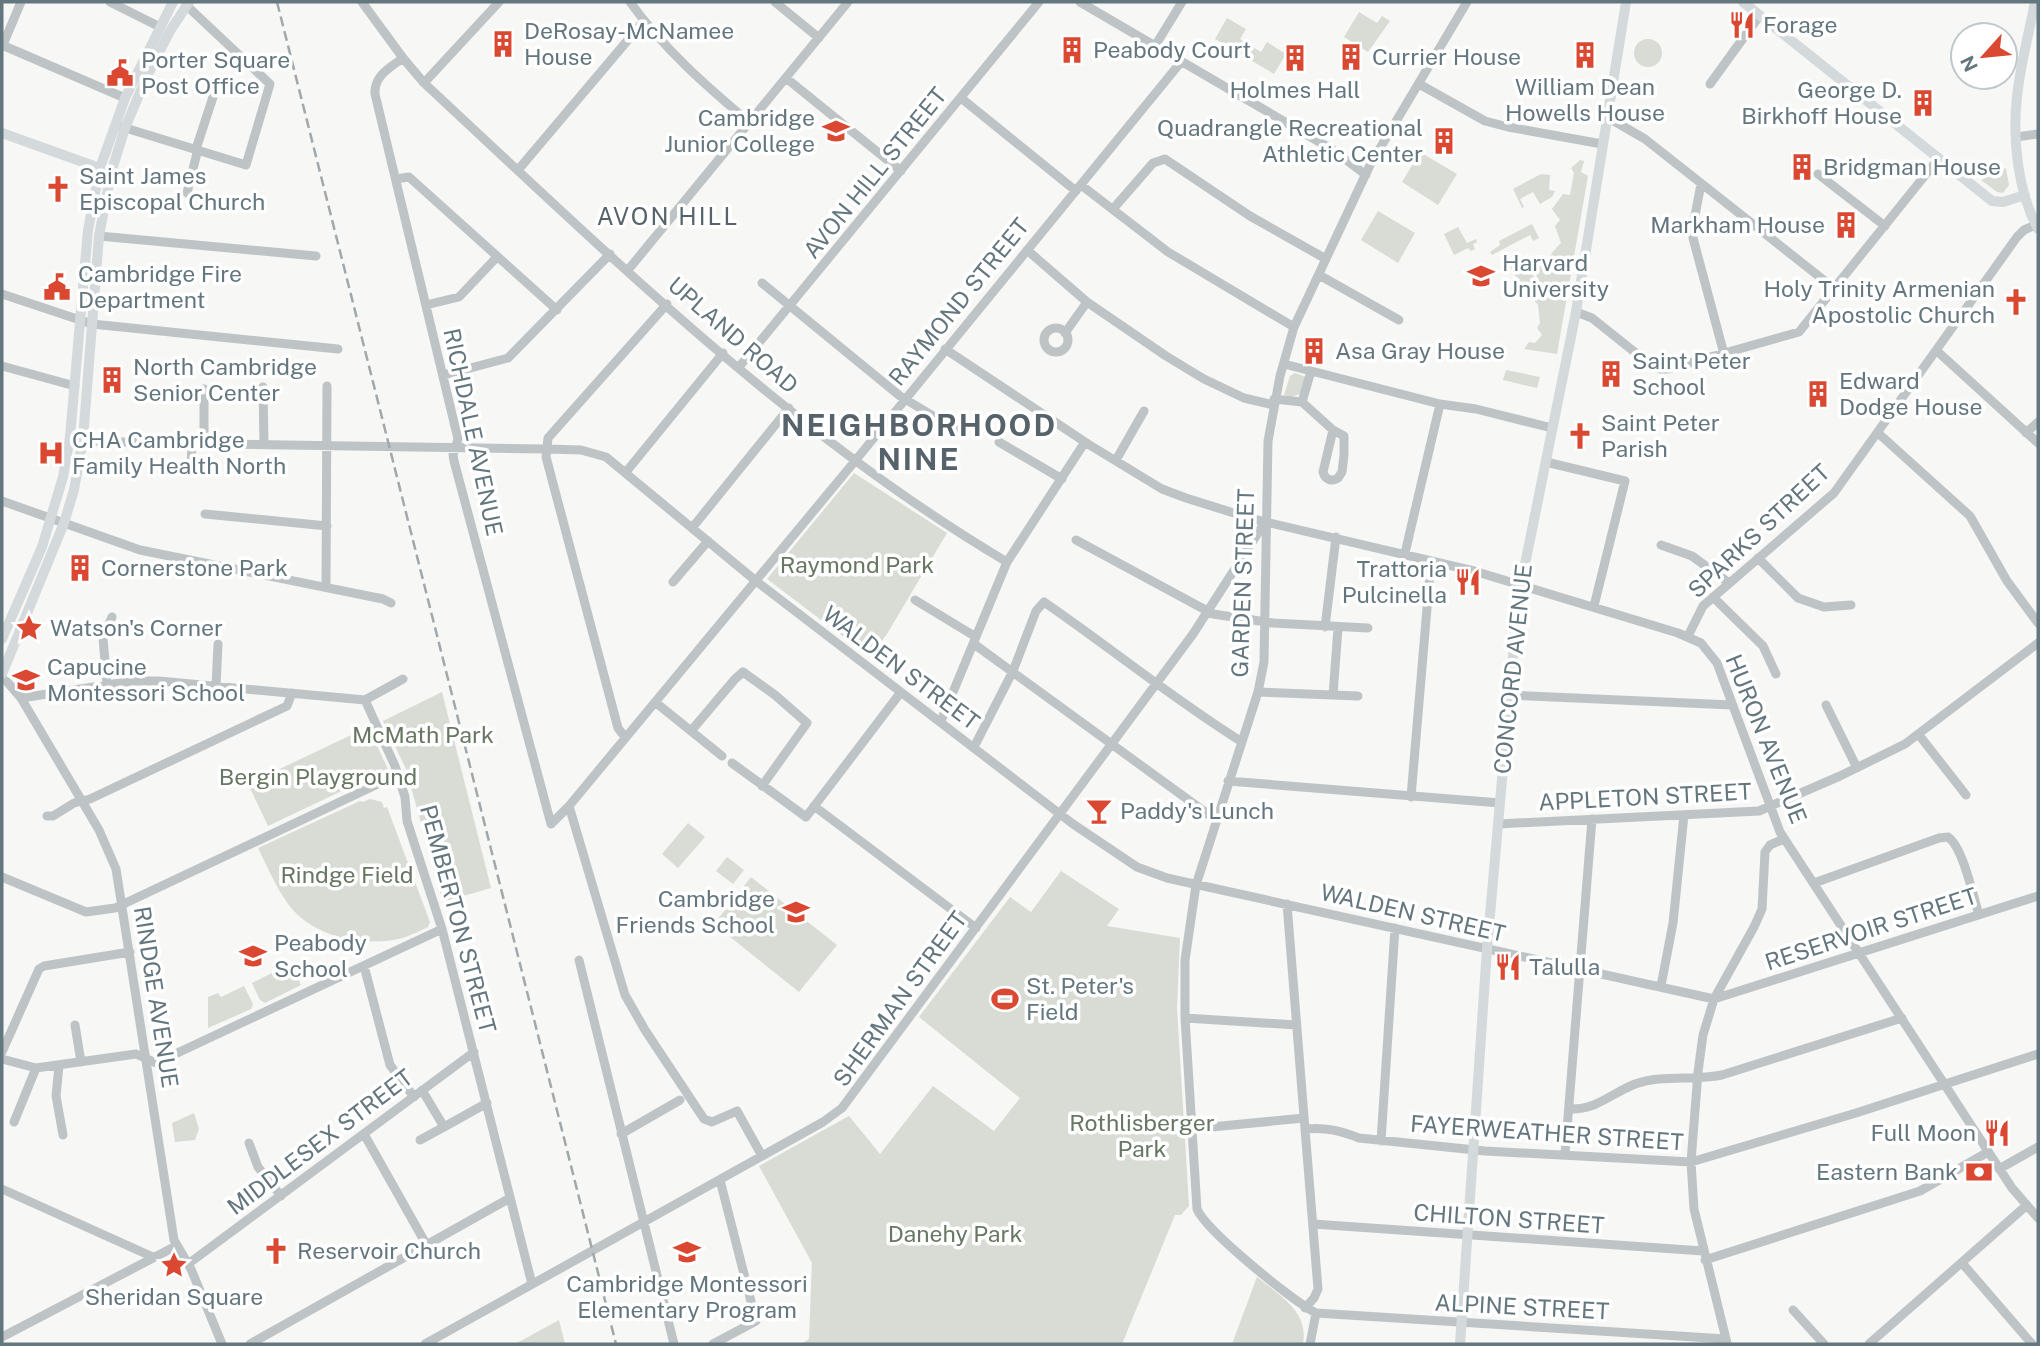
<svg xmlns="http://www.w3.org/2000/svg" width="2040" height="1346" viewBox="0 0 2040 1346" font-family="'Public Sans',sans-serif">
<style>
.green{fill:#d8dcd4}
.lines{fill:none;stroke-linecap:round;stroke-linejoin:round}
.minor{stroke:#bec4c6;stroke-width:9}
.major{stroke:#d4d9db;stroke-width:10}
.rail{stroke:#a0a8ac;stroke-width:2.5;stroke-dasharray:10 5;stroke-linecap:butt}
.labels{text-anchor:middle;stroke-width:7;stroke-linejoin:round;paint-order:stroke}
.poi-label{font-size:23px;fill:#64767e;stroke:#fff;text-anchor:start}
.street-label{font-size:23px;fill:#64767e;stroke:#fff}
.park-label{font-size:23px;fill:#687763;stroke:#fff}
.neighbourhood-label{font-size:24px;letter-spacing:2px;fill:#56636a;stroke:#fff}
.district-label{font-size:30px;font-weight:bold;letter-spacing:2px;fill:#56636a;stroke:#fff}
</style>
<rect width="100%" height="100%" fill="#f7f7f5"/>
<path class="green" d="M1359,12L1377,23L1382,16L1390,21L1368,52L1344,37Z
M1227,18L1246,29L1240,39L1261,52L1267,42L1286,54L1274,74L1215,39Z
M1634 53a14 14 0 1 1 28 0a14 14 0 1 1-28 0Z
M1420,152L1457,174L1438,205L1402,182Z
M1580,160L1584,161L1581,172L1588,176L1557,354L1524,349L1529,342L1535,343L1542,335L1537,328L1540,323L1538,305L1530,295L1539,284L1535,270C1547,263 1551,252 1561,243L1555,226L1560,220L1552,209L1563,194L1570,195L1574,173L1571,168Z
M2006,168L2009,185L2003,193L1997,192L1981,180Z
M1541,174L1550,175L1549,190L1555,191L1552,197L1540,204L1533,192L1520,199L1524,207L1522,208L1513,189Z
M1378,211L1415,233L1398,263L1361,240Z
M1532,224L1539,238L1533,241L1530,235L1492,255L1490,252L1500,245L1499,241Z
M1458,227L1467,243L1476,239L1477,242L1473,244L1475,249L1471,251L1468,248L1454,255L1444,234Z
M1523,256L1537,283L1524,290L1508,263Z
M1506,370L1540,377L1537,388L1503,380Z
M1295,373L1306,377L1300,394L1291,397L1284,395L1290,376Z
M854,473L947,533L887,634L870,657L767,579Z
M442,692L491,888L443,902L406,769L383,721Z
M368,727L388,769L268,826L248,784Z
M370,799L382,802L384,808L387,807L430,922L428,927C420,931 411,935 403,938C363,948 310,937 286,901C275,885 267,866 258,848L360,801L363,802Z
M688,823L705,837L678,868L662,854Z
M727,857L744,870L733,884L716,871Z
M1061,871L1119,909L1107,926L1180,938L1177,1008L1189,1206L1181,1215H1175L1122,1344H801L809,1339L812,1263L759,1166L849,1116L880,1154L933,1086L994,1131L1020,1098L919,1017L1010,897L1031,912Z
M751,877L837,945L799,992L714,924Z
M293,968L301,985L265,1003L260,1000L252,983L272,973L275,978Z
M244,986L253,1004L251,1009L208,1028V997L218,993L221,997Z
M194,1113L199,1129L195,1140L175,1142L172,1123Z
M1257,1277C1280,1296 1309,1311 1303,1344H1232Z
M559,1320L565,1344H515Z"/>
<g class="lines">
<path class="minor" d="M110,2L160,27
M362,2L403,58L424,83C607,253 791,434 1007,562
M630,2C663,48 705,85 749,122
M775,2L819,38
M1080,2L1333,150L1366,175
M1467,2L1370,165L1294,327L1280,376L1268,441L1264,662L1258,692L1196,885L1185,960V1018L1197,1209C1206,1231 1293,1301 1316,1313L1726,1339
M2,45L125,98
M1155,46L1182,2
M2,47L21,2
M403,58C389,68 374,76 375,94L458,439L453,455L454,461L551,824L569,806L855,461L1181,62
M786,78L901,171
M424,83L499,2
M1419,84L1485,121L1508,127L1602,144
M1710,84L1760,15
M961,98L1076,191
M1607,117L1645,139L1835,289
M119,126L246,165L270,84L186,5
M2016,137L2038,134
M196,149L213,97
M518,170L644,21
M1818,174L1885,226
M396,179L409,177L557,310
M1701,184L1693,226V238L1724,354
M1081,185L1168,252L1294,327
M187,193L198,149
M1113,209L1153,163L1165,159L1250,216L1326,259
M99,236L316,256
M1027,250L1087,302L1166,356L1204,379L1244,398L1274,405
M628,270L848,2
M1319,275L1399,320
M762,283L900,396L963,434
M2,294L92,324L338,349
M426,305L459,297L497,257
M1576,312L1592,318L1652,366L1660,369H1668L1799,332L1939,158
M1044 340a12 12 0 1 1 24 0a12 12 0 1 1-24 0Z
M1065,333L1087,302
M945,349L1088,444L1162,489L1186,498L1253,519L1474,571L1678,633L1701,643L1717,663L1780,832L2012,1188L2038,1218
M1937,351L2038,443
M1284,364L1440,404L1476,409L1552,428
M2,366L75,386
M739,367L1039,2
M444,375L508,358L610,254
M263,387L264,444
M204,389V443
M1274,399L1302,402L1333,430L1344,436V455L1342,472L1338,478C1332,482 1325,480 1323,472L1333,430
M1302,402L1311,371
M1878,433L1970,516L2007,581L2038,623
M2026,433L2038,422
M70,437L93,441L148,443L547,449L581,450L606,457L756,581L1073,824L1137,867L1167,878L1714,999L2038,896
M999,442L1062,479
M1116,460L1144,411
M1546,462L1625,481L1594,606
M191,470L192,443
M626,472L723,353
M2,501L140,550L383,599L391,603
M205,514L327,526
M692,528L789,408
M1076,540L1213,614L1273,623L1368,628
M1661,545L1692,556L1729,583
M1405,553L1440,404
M1758,558L1798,598L1824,607L1851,605
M673,582L708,541
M326,586L327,386
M1713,597L1763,646L1776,674
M915,600L976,637
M1325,627L1336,537
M1688,636L1703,606L1834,493L2017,237L2024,230L2038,224
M974,644L1216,820
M2,676L21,698L99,830L116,869L174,1240L191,1269L222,1344
M107,685L103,638L112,617
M216,686L218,644
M1258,692L1358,696
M1333,695L1338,628
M1509,695L1732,705
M21,698L133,681H159L365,700L395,766L405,797L407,821L442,929L532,1284
M365,700L403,679
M655,702L722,756
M1826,705L1857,768
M941,721L1007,562L1085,442
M691,731L735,679L743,672L775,695L807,723L762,786
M1919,735L1966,795
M625,737L618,728L546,457L548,438L667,304
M974,747L1013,671L1036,611L1044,602C1111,648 1173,699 1242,742
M732,763L806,817L901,692
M1228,781L1500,803
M1411,797L1431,561
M569,806L625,995L645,1030L704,1119L712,1122L737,1111L762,1156
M814,806L976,928
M47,816H53L74,803L90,799L287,706L292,693
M1498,824L1759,811L1840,776L1905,744L2038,643
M2,877L86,912L115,908L399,774
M1814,883L1939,838L1948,837C1963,847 1973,896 1979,915
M1287,904L1305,1129C1326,1127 1341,1131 1359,1138L1485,1151L1691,1162L1856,1113L2038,1054
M579,960L674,1344
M364,966L390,1065L414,1097
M1661,986L1673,923L1684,815
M1185,1018L1296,1025
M75,1025L81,1062
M2,1052L39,969L44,966L130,952
M2,1059L36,1068L136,1054L156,1063L442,929
M59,1066L56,1096L63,1135
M422,1090L444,1127L487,1103
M1569,1109C1597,1110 1610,1094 1635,1084C1663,1074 1693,1081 1722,1075L1902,1018
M14,1122L36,1068
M1191,1129L1304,1118
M364,1134L426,1244
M621,1134L680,1100
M420,1140L444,1127
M1381,1141L1395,928
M249,1143L258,1167L281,1196
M1565,1154L1592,819
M1999,1169L2038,1147
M2,1189L153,1257
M1313,1224L1703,1251
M1705,1260L1920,1191L1988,1152
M1962,1263L2032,1344
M188,1264L474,1052
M1305,1308L1314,1298L1318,1289L1305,1129
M1793,1310L1824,1344
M2,1337L176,1246
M1727,1343L1694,1209L1691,1162L1698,1072L1703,1035L1714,999L1754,927L1762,909L1765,852L1770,845L1784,839
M250,1344L510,1198
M425,1344L823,1122L842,1108L1193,634L1265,522
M713,1344L756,1321L720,1180
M1310,1344L1316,1313
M1869,1344L2027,1205"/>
<path class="major" d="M1743,2L1992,201L2003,202L2025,195
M2035,2C2029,33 2020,66 2017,97C2012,139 2018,192 2038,229
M2,133L105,170
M2,639L42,547L63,477L70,437L88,230L100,168L125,98L173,2
M2,674L64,523L74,490L83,439L99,236L111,173L125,128L147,76L170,31L189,2
M1460,1344L1487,949L1518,599L1576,312L1626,2"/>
<path class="rail" d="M277,2L616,1344"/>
</g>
<defs>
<symbol id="restaurant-bare" viewBox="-9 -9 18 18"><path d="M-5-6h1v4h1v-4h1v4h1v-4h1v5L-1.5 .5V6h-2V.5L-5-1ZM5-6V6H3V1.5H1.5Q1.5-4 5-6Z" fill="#da4832" stroke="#fff" stroke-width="2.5" paint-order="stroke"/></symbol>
<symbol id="building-bare" viewBox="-9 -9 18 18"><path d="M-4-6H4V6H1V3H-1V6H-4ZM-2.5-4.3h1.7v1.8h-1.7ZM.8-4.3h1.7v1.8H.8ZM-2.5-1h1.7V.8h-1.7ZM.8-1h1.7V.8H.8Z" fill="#da4832" stroke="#fff" stroke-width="2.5" paint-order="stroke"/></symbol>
<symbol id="civic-bare" viewBox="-9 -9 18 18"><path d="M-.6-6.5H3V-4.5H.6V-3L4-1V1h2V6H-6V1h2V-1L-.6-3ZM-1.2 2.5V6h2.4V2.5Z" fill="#da4832" stroke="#fff" stroke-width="2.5" paint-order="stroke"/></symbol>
<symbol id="school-bare" viewBox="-9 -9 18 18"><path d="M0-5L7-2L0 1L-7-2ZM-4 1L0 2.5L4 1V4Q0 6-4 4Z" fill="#da4832" stroke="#fff" stroke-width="2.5" paint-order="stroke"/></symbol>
<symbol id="church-bare" viewBox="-9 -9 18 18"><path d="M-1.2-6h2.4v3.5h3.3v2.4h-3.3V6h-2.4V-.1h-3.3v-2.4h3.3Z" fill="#da4832" stroke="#fff" stroke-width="2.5" paint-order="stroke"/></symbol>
<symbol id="university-bare" viewBox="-9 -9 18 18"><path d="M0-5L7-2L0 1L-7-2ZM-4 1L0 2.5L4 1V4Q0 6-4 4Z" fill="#da4832" stroke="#fff" stroke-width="2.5" paint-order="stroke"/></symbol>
<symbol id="hospital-bare" viewBox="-9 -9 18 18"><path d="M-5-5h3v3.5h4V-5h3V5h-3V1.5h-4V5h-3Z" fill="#da4832" stroke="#fff" stroke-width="2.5" paint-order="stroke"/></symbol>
<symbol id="sight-bare" viewBox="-9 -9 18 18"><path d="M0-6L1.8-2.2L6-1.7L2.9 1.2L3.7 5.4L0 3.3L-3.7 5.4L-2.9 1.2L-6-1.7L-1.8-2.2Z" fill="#da4832" stroke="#fff" stroke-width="2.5" paint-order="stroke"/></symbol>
<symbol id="bar-bare" viewBox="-9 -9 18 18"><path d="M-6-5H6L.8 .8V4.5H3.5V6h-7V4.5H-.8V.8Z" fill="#da4832" stroke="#fff" stroke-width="2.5" paint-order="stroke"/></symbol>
<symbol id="stadium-bare" viewBox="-9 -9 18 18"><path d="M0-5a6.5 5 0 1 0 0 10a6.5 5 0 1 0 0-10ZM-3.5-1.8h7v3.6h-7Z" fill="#da4832" stroke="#fff" stroke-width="2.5" paint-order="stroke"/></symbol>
<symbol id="bank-bare" viewBox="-9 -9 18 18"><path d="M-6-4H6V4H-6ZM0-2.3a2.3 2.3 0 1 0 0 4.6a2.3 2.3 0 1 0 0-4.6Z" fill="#da4832" stroke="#fff" stroke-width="2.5" paint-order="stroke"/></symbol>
</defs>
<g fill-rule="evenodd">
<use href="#restaurant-bare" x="1723" y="6" width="38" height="38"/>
<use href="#building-bare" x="484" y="25" width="38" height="38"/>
<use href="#building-bare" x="1053" y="31" width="38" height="38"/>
<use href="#building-bare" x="1566" y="36" width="38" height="38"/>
<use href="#building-bare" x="1332" y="38" width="38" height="38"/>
<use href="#building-bare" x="1276" y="39" width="38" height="38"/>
<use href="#civic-bare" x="101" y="54" width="38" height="38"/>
<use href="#building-bare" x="1904" y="84" width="38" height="38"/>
<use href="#school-bare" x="817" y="112" width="38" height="38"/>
<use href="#building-bare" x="1425" y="122" width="38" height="38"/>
<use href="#building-bare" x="1783" y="148" width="38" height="38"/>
<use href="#church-bare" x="39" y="170" width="38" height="38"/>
<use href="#building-bare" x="1827" y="206" width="38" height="38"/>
<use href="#university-bare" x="1462" y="257" width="38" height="38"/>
<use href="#civic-bare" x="38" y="268" width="38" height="38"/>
<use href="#church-bare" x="1997" y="283" width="38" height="38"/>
<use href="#building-bare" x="1295" y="332" width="38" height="38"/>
<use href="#building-bare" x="1592" y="355" width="38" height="38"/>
<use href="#building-bare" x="93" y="361" width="38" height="38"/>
<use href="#building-bare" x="1799" y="375" width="38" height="38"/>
<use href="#church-bare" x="1561" y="417" width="38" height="38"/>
<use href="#hospital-bare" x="32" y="434" width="38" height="38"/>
<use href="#building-bare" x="61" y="549" width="38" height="38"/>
<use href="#restaurant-bare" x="1449" y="563" width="38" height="38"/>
<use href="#sight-bare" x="10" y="609" width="38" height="38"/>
<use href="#school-bare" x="7" y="661" width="38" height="38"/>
<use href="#bar-bare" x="1080" y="792" width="38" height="38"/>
<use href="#school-bare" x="777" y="893" width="38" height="38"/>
<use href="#school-bare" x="234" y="937" width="38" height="38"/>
<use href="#restaurant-bare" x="1489" y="948" width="38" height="38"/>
<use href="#stadium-bare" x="986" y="980" width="38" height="38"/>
<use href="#restaurant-bare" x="1978" y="1114" width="38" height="38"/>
<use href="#bank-bare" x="1960" y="1153" width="38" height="38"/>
<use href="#church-bare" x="257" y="1232" width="38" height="38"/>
<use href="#school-bare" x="668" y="1233" width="38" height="38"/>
<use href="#sight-bare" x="155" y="1246" width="38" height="38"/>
</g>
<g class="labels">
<g class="poi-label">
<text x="1763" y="33">Forage</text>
<text x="524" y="39">DeRosay-McNamee<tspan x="524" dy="26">House</tspan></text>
<text x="1093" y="58">Peabody Court</text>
<text x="1372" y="65">Currier House</text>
<text x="141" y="68">Porter Square<tspan x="141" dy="26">Post Office</tspan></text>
<text x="1585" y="95" text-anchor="middle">William Dean<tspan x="1585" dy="26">Howells House</tspan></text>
<text x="1295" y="98" text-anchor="middle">Holmes Hall</text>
<text x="1902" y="98" text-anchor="end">George D.<tspan x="1902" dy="26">Birkhoff House</tspan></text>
<text x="815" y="126" text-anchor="end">Cambridge<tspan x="815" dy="26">Junior College</tspan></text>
<text x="1423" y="136" text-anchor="end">Quadrangle Recreational<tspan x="1423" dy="26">Athletic Center</tspan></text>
<text x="1823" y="175">Bridgman House</text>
<text x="79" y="184">Saint James<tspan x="79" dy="26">Episcopal Church</tspan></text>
<text x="1825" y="233" text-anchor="end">Markham House</text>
<text x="1502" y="271">Harvard<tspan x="1502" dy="26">University</tspan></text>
<text x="78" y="282">Cambridge Fire<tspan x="78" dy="26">Department</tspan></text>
<text x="1995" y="297" text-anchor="end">Holy Trinity Armenian<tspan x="1995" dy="26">Apostolic Church</tspan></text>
<text x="1335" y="359">Asa Gray House</text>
<text x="1632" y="369">Saint Peter<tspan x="1632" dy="26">School</tspan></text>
<text x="133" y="375">North Cambridge<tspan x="133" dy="26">Senior Center</tspan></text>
<text x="1839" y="389">Edward<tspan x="1839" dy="26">Dodge House</tspan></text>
<text x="1601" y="431">Saint Peter<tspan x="1601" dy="26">Parish</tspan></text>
<text x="72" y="448">CHA Cambridge<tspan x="72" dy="26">Family Health North</tspan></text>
<text x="101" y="576">Cornerstone Park</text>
<text x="1447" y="577" text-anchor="end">Trattoria<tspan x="1447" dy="26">Pulcinella</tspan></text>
<text x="50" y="636">Watson's Corner</text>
<text x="47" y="675">Capucine<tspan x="47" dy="26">Montessori School</tspan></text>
<text x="1120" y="819">Paddy's Lunch</text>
<text x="775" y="907" text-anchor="end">Cambridge<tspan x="775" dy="26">Friends School</tspan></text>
<text x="274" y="951">Peabody<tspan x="274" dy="26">School</tspan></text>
<text x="1529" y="975">Talulla</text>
<text x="1026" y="994">St. Peter's<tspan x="1026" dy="26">Field</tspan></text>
<text x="1976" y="1141" text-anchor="end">Full Moon</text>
<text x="1958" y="1180" text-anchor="end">Eastern Bank</text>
<text x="297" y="1259">Reservoir Church</text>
<text x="687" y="1292" text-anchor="middle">Cambridge Montessori<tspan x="687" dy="26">Elementary Program</tspan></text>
<text x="174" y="1305" text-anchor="middle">Sheridan Square</text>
</g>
<g class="street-label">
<text transform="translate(875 173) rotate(-51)" y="8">AVON HILL STREET</text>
<text transform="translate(959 302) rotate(-51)" y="8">RAYMOND STREET</text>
<text transform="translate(733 335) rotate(41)" y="8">UPLAND ROAD</text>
<text transform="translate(473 432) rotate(78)" y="8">RICHDALE AVENUE</text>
<text transform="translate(1759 531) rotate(-43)" y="8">SPARKS STREET</text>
<text transform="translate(1243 583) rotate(-88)" y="8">GARDEN STREET</text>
<text transform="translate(901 668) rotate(37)" y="8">WALDEN STREET</text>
<text transform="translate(1513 669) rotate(-84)" y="8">CONCORD AVENUE</text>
<text transform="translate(1766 739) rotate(68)" y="8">HURON AVENUE</text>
<text transform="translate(1645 797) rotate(-3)" y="8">APPLETON STREET</text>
<text transform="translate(1413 913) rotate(13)" y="8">WALDEN STREET</text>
<text transform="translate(458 919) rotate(75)" y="8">PEMBERTON STREET</text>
<text transform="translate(1871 929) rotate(-18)" y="8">RESERVOIR STREET</text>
<text transform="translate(156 997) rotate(81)" y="8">RINDGE AVENUE</text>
<text transform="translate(900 999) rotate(-54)" y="8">SHERMAN STREET</text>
<text transform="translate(1547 1133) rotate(4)" y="8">FAYERWEATHER STREET</text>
<text transform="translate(320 1142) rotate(-37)" y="8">MIDDLESEX STREET</text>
<text transform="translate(1509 1219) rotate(4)" y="8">CHILTON STREET</text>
<text transform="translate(1522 1307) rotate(3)" y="8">ALPINE STREET</text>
</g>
<g class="park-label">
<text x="857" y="573">Raymond Park</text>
<text x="423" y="743">McMath Park</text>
<text x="318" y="785">Bergin Playground</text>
<text x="347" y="883">Rindge Field</text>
<text x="1142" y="1131">Rothlisberger<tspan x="1142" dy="26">Park</tspan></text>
<text x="955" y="1242">Danehy Park</text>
</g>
<g class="neighbourhood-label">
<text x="668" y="225">AVON HILL</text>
</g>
<g class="district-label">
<text x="919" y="436">NEIGHBORHOOD<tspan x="919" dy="34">NINE</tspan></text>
</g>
</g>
<rect width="2040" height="1346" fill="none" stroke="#64767e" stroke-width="7"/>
<g transform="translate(1984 56) rotate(243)"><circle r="33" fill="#ffffff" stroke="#c1c8cb" stroke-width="2"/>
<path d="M0-5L12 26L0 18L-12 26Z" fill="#da4832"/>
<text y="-10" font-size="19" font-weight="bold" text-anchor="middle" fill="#64767e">N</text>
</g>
</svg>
